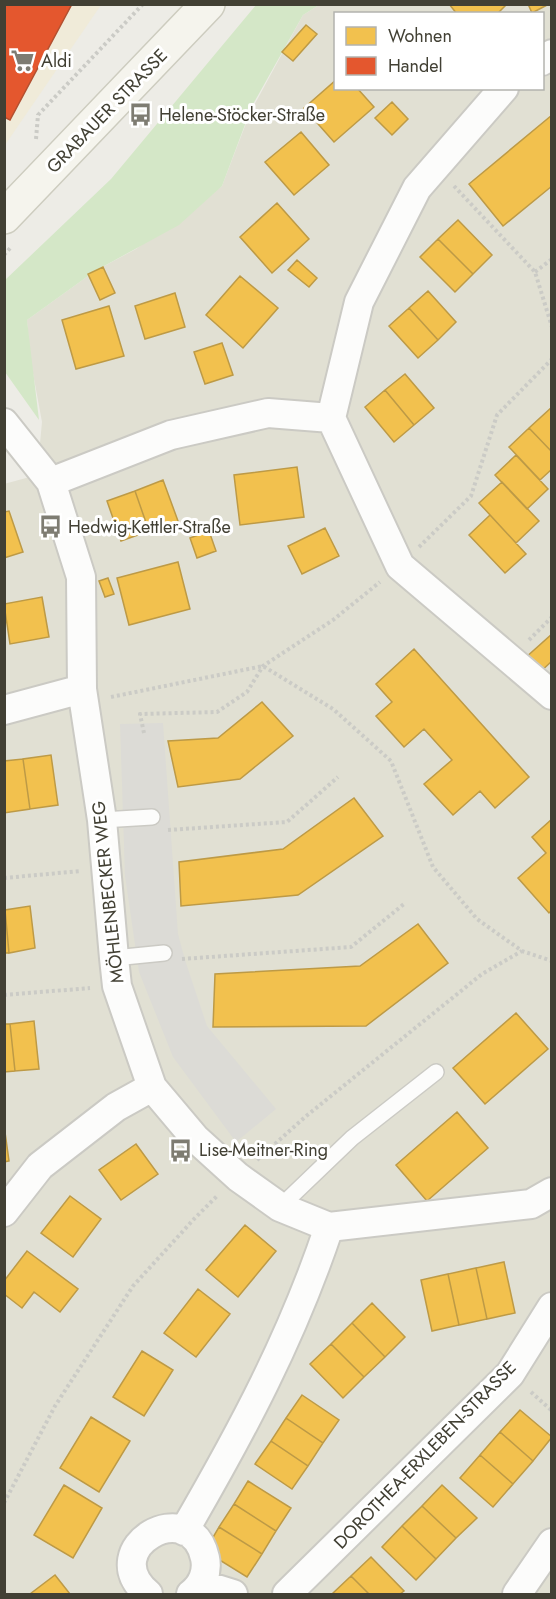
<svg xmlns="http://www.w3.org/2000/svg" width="556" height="1599" viewBox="0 0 556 1599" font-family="Jost,sans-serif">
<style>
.residential{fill:#e1e0d3;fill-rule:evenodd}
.commercial{fill:#f0ebd9}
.green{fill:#d4e7c7}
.parking{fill:#dcdbd6}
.homes{fill:#f2c14e;stroke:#bd9a46;stroke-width:1.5}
.shops{fill:#e4572e;stroke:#b35030;stroke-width:1.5}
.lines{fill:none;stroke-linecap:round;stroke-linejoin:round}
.service-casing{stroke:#cbcac4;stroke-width:18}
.minor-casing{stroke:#cbcac4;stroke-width:32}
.secondary-casing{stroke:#cdccbf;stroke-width:36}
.path{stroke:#cbcbc6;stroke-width:4;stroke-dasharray:3 3;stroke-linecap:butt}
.service{stroke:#fcfcfb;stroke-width:15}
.minor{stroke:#fcfcfb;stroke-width:28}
.secondary{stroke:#f5f4ed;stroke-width:33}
.labels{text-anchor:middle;stroke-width:6;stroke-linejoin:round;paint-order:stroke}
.poi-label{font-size:18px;fill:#424034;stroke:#fff;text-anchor:start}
.street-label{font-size:18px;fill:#424034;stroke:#fff}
</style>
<rect width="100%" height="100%" fill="#edece6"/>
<path class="residential" d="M319,5H551V1594H5L4,484L37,475L42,422L30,357L27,320L95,271L136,249L222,186L250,113L303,15ZM336,14H542V88H336Z"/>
<path class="commercial" d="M5,5H101L5,145Z"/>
<path class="green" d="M256,5H319L303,15L252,106L222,186L179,225L95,271L27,320L39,420L5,372L4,281L111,179Z"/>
<path class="parking" d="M163,723L178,934L185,960L207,1026L276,1109L236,1142L173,1057L139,972L125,876L120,724Z"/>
<path class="homes" d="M449,4H507L497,14H457Z
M528,4H549L532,13Z
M306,25L317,34L293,61L282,52Z
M336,80V88H357L374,107L334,142L304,108Z
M392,102L408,119L392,135L375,118Z
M552,115V186L503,226L469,184Z
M301,132L329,165L294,195L265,162Z
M277,203L309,239L272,273L240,237Z
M458,220L492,255L473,274L438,239Z
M438,239L473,274L455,292L420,257Z
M297,260L317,278L309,287L288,270Z
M103,267L115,293L100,300L88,274Z
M240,276L278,308L243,348L206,315Z
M428,291L456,322L438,340L409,308Z
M175,293L185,327L145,339L135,306Z
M109,306L124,356L76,369L62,320Z
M409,308L438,340L418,358L389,326Z
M222,343L233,375L205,384L194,352Z
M405,374L434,408L414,425L385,390Z
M385,390L414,425L394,442L365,407Z
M552,407V452L529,428Z
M529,428L552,452V469L540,480L509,447Z
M516,455L548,489L527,509L495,475Z
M297,467L304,517L240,525L234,475Z
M163,480L178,521L149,531L135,491Z
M502,482L539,521L516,543L479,503Z
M135,491L149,531L121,541L107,501Z
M9,511L23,552L4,558V512Z
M490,515L526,554L505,573L469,535Z
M325,528L339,556L302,574L288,546Z
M209,531L216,551L197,558L190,538Z
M178,562L190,609L129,625L117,578Z
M108,578L114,594L105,597L99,581Z
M42,597L49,637L10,644L4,604Z
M552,634V661L538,674L524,659Z
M414,649L529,777L495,808L480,791L453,815L424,784L452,760L424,729L404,747L376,716L392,702L376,684Z
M262,702L293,736L240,779L178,787L168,741L218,738Z
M51,755L58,805L30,809L23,759Z
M23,759L30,809L4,813V761Z
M354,798L383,836L298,895L181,906L179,862L283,849Z
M552,819V910L549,913L518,878L546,853L532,837Z
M30,906L35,948L9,953L5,910Z
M5,910L9,953H4V910Z
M418,924L448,963L366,1026L213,1027L215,974L360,966Z
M516,1013L548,1049L485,1104L453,1068Z
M34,1021L39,1069L15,1071L10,1024Z
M4,1024H10L15,1071L4,1072Z
M457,1112L488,1148L427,1201L396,1165Z
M4,1125L9,1161L4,1162Z
M136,1144L158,1174L121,1200L99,1170Z
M70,1196L101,1219L73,1257L41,1233Z
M245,1225L276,1251L238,1297L206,1270Z
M27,1251L78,1289L60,1312L34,1292L22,1308L4,1294V1281Z
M504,1262L515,1313L487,1319L476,1268Z
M476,1268L487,1319L459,1325L448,1274Z
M448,1274L459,1325L432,1331L421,1280Z
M198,1289L230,1314L196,1357L164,1333Z
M372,1303L405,1337L385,1357L352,1323Z
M352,1323L385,1357L364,1377L331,1344Z
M331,1344L364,1377L343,1398L310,1364Z
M142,1351L173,1370L144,1416L113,1397Z
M302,1395L339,1420L323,1443L286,1418Z
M520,1410L552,1437L533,1461L500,1432Z
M91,1417L130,1441L99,1492L60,1468Z
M286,1418L323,1443L308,1466L271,1441Z
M500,1432L533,1461L513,1484L480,1455Z
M271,1441L308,1466L292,1489L255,1464Z
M480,1455L513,1484L493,1507L460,1478Z
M248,1481L291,1508L276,1531L234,1504Z
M64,1485L102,1508L73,1558L34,1535Z
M442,1485L477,1518L456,1538L422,1506Z
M234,1504L276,1531L262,1554L219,1527Z
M422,1506L456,1538L436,1559L402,1526Z
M402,1526L436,1559L416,1580L382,1547Z
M219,1527L262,1554L247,1577L205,1551Z
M371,1557L404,1591L400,1594H369L351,1576Z
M55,1575L70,1594H30Z
M351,1576L369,1594H332Z"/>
<path class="shops" d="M4,4H72L10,120L4,117Z"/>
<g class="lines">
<defs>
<path id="service" d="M102,820L152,817
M114,958L164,953
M280,1207L352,1138L436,1072"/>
<path id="minor" d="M542,61L552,54
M504,88L417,188L359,302L331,418L400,566L552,695
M4,423L51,482L81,577L82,689L102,820L114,958L117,986L152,1087L195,1138L238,1177L280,1207L329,1227L531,1204L552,1192
M51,482L171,435L268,413L331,418
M4,710L82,689
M4,1212L40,1166L116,1107L152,1087
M184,1531C242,1431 292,1338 329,1227
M201,1584L233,1594
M148,1594C94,1548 191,1493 205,1558C208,1572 202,1586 191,1594
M287,1594L510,1374L552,1307
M517,1594L552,1543"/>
<path id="secondary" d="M4,217L208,4"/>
</defs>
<use href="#service" class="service-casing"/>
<use href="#minor" class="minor-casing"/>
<use href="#secondary" class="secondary-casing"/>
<path class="path" d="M36,139L38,115L143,4
M454,186L535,272L552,327
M4,255L12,246
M535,272L552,259
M419,547L471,496L497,415L552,359
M529,640L552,617
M111,697L263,666L333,709L391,761L433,867L477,919L522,951L552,961
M144,733L140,714L217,712L247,692L263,666L333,620L380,582
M168,830L287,822L338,777
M4,878L81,871
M182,959L351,947L404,904
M4,995L90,988
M257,1160L305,1117L482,974L522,951
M531,1392L552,1411
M4,1503L55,1406L133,1286L194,1219L218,1195"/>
<use href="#service" class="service"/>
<use href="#minor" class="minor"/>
<use href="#secondary" class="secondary"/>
</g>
<defs>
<symbol id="supermarket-bare" viewBox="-9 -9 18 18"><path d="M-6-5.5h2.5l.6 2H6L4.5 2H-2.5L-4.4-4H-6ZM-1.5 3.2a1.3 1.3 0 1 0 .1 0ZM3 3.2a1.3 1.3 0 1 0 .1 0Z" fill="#7e7c72" stroke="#fff" stroke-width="2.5" paint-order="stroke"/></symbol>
<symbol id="bus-bare" viewBox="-9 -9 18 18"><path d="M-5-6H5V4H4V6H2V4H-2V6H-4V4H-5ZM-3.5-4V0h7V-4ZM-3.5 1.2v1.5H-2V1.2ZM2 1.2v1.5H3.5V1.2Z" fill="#7e7c72" stroke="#fff" stroke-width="2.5" paint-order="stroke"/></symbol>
</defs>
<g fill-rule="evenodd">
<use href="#supermarket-bare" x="6" y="44" width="33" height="33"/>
<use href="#bus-bare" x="124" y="98" width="33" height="33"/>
<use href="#bus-bare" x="34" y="510" width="33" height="33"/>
<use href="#bus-bare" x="164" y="1134" width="33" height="33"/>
</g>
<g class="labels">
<g class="poi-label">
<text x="41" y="67">Aldi</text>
<text x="159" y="121">Helene-Stöcker-Straße</text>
<text x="68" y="533">Hedwig-Kettler-Straße</text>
<text x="199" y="1156">Lise-Meitner-Ring</text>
</g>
<g class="street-label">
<text transform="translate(107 111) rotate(-46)" y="6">GRABAUER STRASSE</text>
<text transform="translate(108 892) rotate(-96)" y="6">MÖHLENBECKER WEG</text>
<text transform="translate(425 1455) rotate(-46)" y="6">DOROTHEA-ERXLEBEN-STRASSE</text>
</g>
</g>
<rect width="556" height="1599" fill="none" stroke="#424034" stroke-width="12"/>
<rect x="334" y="12" width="210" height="78" fill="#ffffff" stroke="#b3b3ae" stroke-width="1.5"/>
<rect x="346" y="27" width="30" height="18" fill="#f2c14e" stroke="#b3b3ae" stroke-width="1.5"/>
<text x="388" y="42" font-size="18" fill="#424034">Wohnen</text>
<rect x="346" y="57" width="30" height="18" fill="#e4572e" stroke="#b3b3ae" stroke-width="1.5"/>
<text x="388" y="72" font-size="18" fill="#424034">Handel</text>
</svg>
